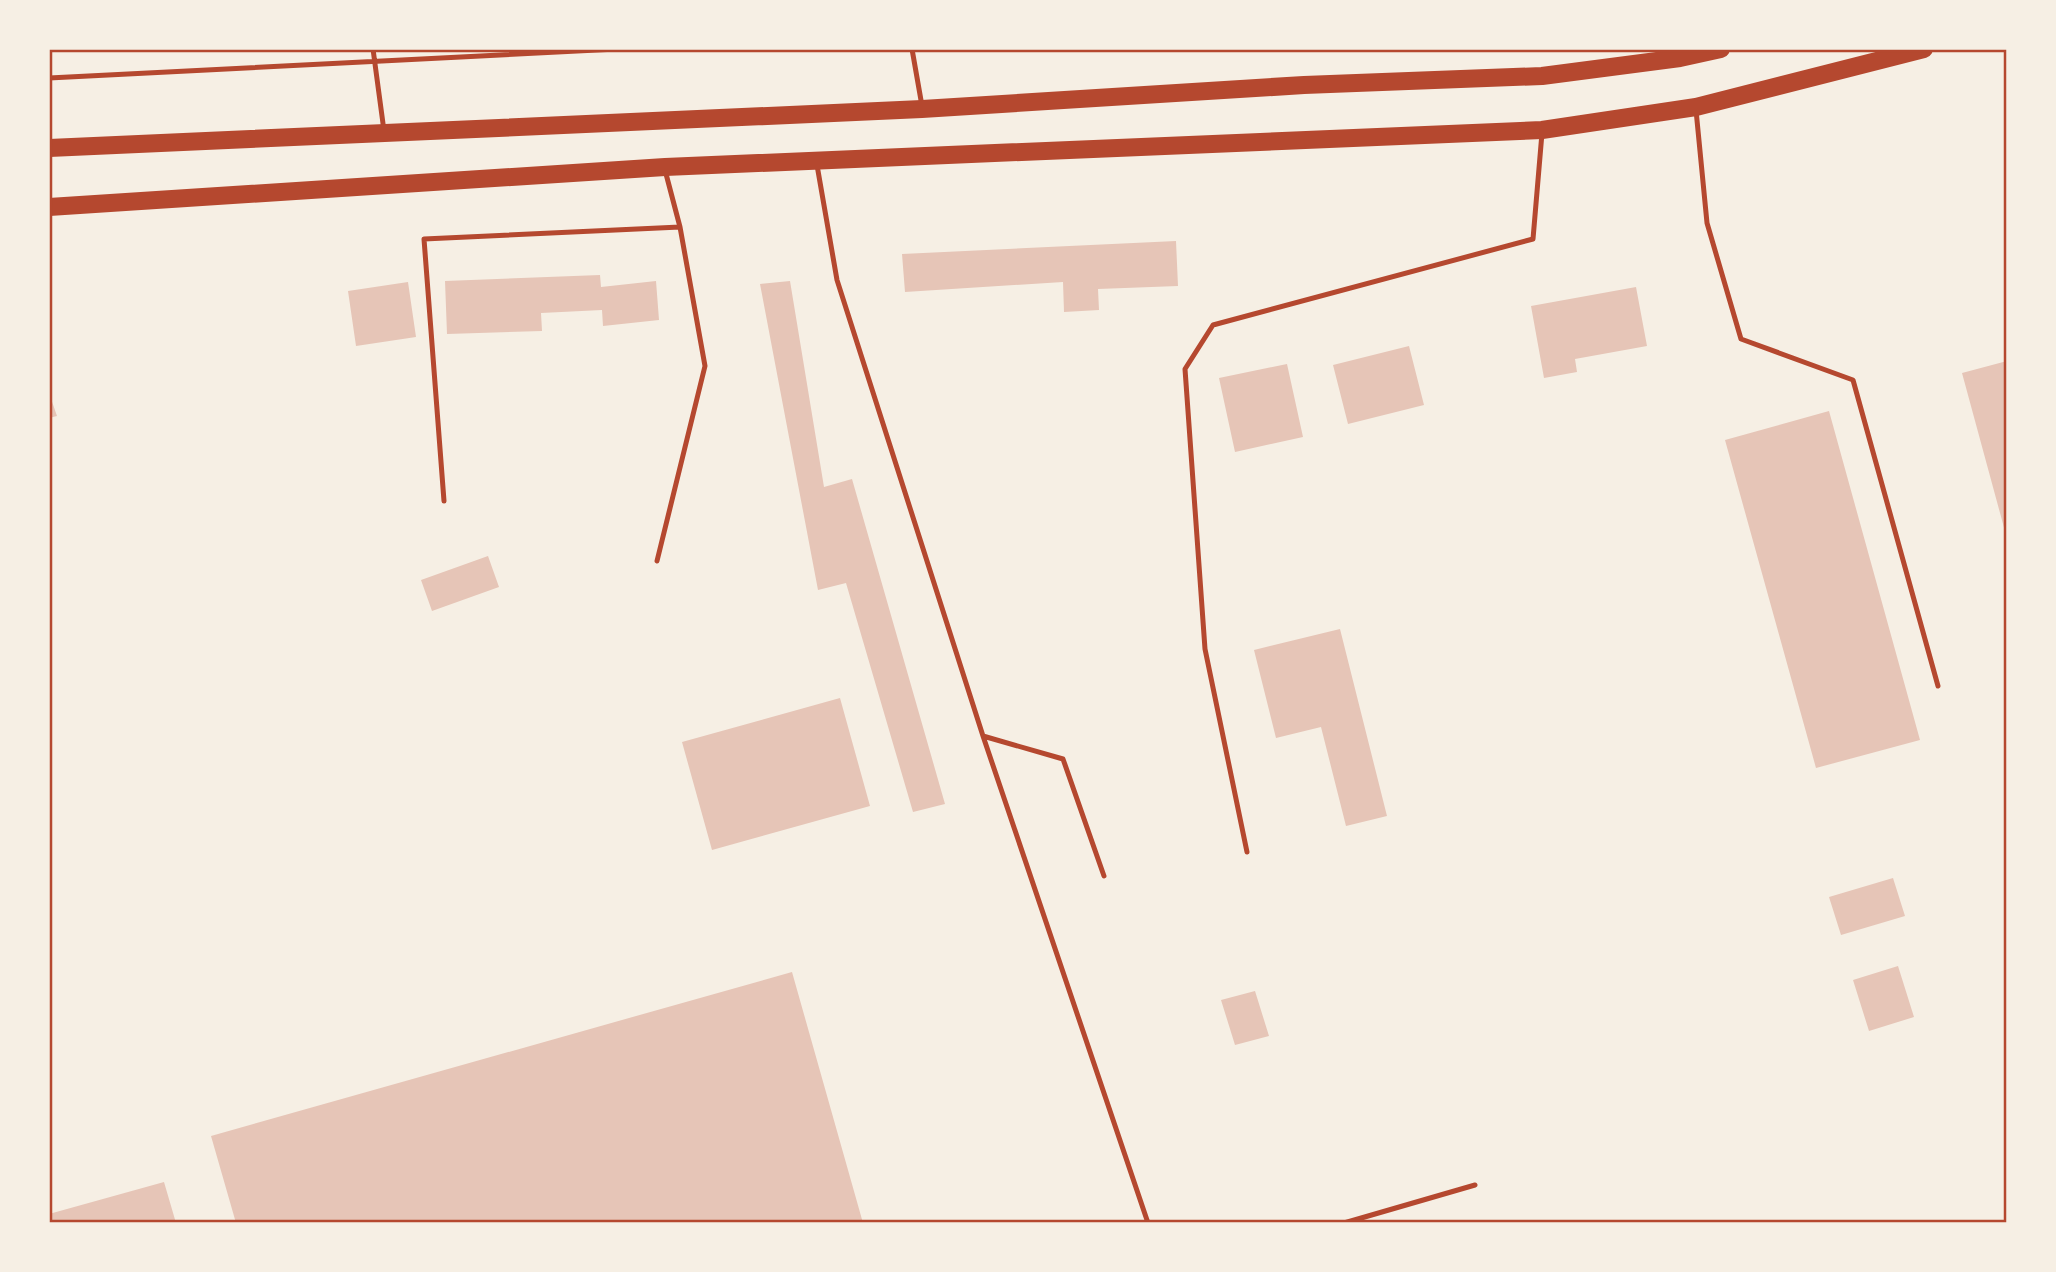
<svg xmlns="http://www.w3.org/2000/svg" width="2056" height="1272" viewBox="0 0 2056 1272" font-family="Roboto,sans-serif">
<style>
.building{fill:#e6c5b7}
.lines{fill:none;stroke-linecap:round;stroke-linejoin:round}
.service{stroke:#b5482f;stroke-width:5}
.primary{stroke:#b5482f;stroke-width:18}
.neatline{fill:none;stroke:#b5482f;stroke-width:2.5}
</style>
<rect width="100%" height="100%" fill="#f6efe4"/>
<path class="building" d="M1176,241L1178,286L1098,289L1099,310L1064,312L1063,282L905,292L902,254Z
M600,275L601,287L656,281L659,320L603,326L602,310L541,313L542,331L447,334L445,281Z
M790,281L824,487L852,479L945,804L913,812L846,583L818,590L760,284Z
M408,282L416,337L356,346L348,291Z
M1636,287L1647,346L1575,359L1577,372L1544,378L1531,306Z
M1409,346L1424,405L1348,424L1333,365Z
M2007,361V535H2006L1962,373Z
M1287,364L1303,437L1235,452L1219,378Z
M49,393L57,416L49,418Z
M1829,411L1920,740L1816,768L1725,440Z
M488,556L499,587L432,611L421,580Z
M1340,629L1387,816L1346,826L1321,727L1276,738L1254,650Z
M840,698L870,806L712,850L682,742Z
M1893,878L1905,916L1841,935L1829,897Z
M1898,966L1914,1017L1869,1031L1853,980Z
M792,972L863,1223H236L211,1136Z
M1255,991L1269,1036L1235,1045L1221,1000Z
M164,1182L176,1223H49V1214Z"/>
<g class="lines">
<path class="service" d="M373,49L384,131
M912,49L922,106
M49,78L617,49
M1696,110L1707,223L1741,339L1853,380L1938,686
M817,165L837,280L983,736L1148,1223
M444,501L424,239L680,227
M657,561L705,366L680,227L665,170
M983,736L1063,759L1104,876
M1247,852L1205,649L1185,369L1213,325L1533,239L1542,133
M1344,1223L1475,1185"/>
<path class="primary" d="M49,148L922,109L1304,85L1542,76L1680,58L1721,49
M49,207L665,167L1542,130L1696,107L1924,49"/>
</g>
<rect width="2056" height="1272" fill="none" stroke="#f6efe4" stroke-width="102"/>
<rect x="51" y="51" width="1954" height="1170" class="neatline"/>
</svg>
